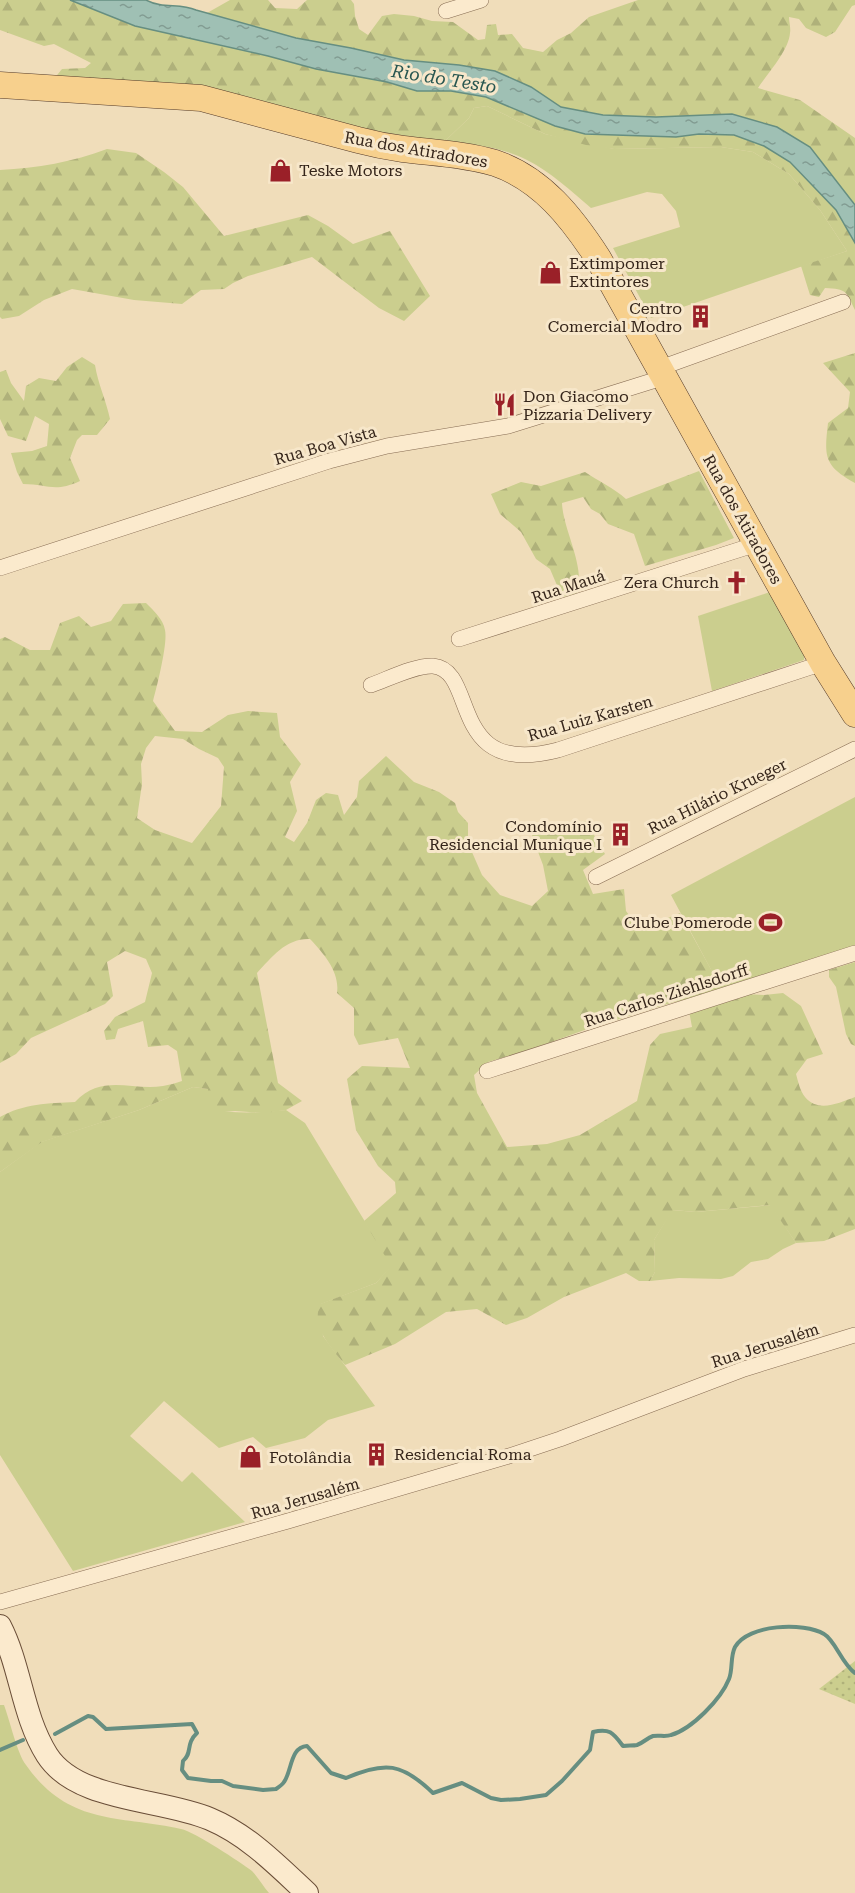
<svg xmlns="http://www.w3.org/2000/svg" width="855" height="1893" viewBox="0 0 855 1893" font-family="'Roboto Serif',serif">
<style>
.grass{fill:#cbce8e}
.forest{fill:url(#forest-firs);fill-rule:evenodd}
.park{fill:url(#park-dots)}
.water{fill:url(#water-ripples);stroke:#668e81;stroke-width:1.5}
.lines{fill:none;stroke-linecap:round;stroke-linejoin:round}
.stream{stroke:#668e81;stroke-width:4}
.street-casing{stroke:#876c53;stroke-width:16}
.secondary-casing{stroke:#694d37;stroke-width:24}
.primary-casing{stroke:#543a29;stroke-width:27}
.street{stroke:#fbeacd;stroke-width:15}
.secondary{stroke:#fbeacd;stroke-width:22}
.primary{stroke:#f7d08d;stroke-width:26}
.labels{text-anchor:middle;stroke-width:6;stroke-linejoin:round;paint-order:stroke}
.street-label{font-size:16px;fill:#35251a;stroke:#f7e7ca}
.poi-label{font-size:16px;fill:#35251a;stroke:#f7e7ca;text-anchor:start}
.water-label{font-size:18px;font-style:italic;fill:#285650;stroke:#f7e7ca}
</style>
<defs>
<pattern id="forest-firs" width="22" height="20" patternUnits="userSpaceOnUse" patternTransform="scale(1.5)"><rect width="22" height="20" fill="#cbce8e"/><path d="M5 1l3.5 6h-7zM16 11l3.5 6h-7z" fill="#afb17a"/></pattern>
<pattern id="park-dots" width="8" height="8" patternUnits="userSpaceOnUse" patternTransform="scale(1.5)"><rect width="8" height="8" fill="#cbce8e"/><path d="M2 2h.1M6 6h.1" fill="none" stroke="#afb17a" stroke-width="1.8" stroke-linecap="round"/></pattern>
<pattern id="water-ripples" width="26" height="14" patternUnits="userSpaceOnUse" patternTransform="scale(1.5)"><rect width="26" height="14" fill="#9fc0b4"/><path d="M2 4q2-2 4 0t4 0M15 11q2-2 4 0t4 0" fill="none" stroke="#829c92"/></pattern>
</defs>
<rect width="100%" height="100%" fill="#f0ddba"/>
<path class="grass" d="M487,106L545,134L614,149L721,147L753,152L789,174L820,210L847,251L651,318L613,248L680,227L676,211L662,194L647,192L591,208C571,191 551,172 527,160C502,147 472,144 444,142L469,118L474,108Z
M770,592L804,654V660L712,691L698,616Z
M855,797V949L724,994L671,895Z
M193,1087L208,1089V1109C233,1114 261,1113 286,1110L305,1123L392,1266L376,1283L321,1304L323,1336L375,1406L328,1420L305,1438L266,1448L253,1437L219,1448L164,1401L130,1436L182,1482L192,1472L245,1522L73,1571L0,1455V1172L41,1142L139,1110Z
M771,1205L796,1243L783,1249L768,1259L751,1262L733,1276L721,1279L679,1278L650,1281L655,1272L654,1240L672,1210L696,1212Z
M0,1705H4C10,1721 17,1753 26,1765C69,1826 118,1815 181,1829C195,1832 240,1862 252,1871C258,1877 263,1886 269,1893H0Z"/>
<path class="forest" d="M0,0H70L135,26L268,56L316,69L387,82L417,91H451L486,97L585,134L676,137L699,134L734,135L764,146L790,162L836,210L855,243V310C846,291 847,289 825,288L819,297L810,295L801,266L847,251L820,210L789,174L753,152L721,147L614,149L586,145L545,134L487,106L474,108L469,118L444,142L53,80L62,69L85,68L91,63L54,44L44,46L0,30Z
M230,0H268L275,8L297,9L307,0H351L354,4L355,16L359,29L368,35L382,16L394,14L414,16L432,21L453,22L478,40L485,39L487,25L496,24L498,35L512,34L523,48L543,52L557,40L571,33L589,17L638,0H855V5L852,6L835,32L826,37L806,28L799,19L789,17C789,22 791,28 790,33C789,50 768,73 758,88L800,100L855,138V205L810,147L777,127L732,114L656,117L603,115L561,107L531,87L459,65L404,60L351,48L296,38L207,13Z
M107,149L136,153L164,172L183,187L224,236L308,215L328,226L353,244L390,231L430,296L404,321L379,308L312,257L248,276L233,283L224,289L201,290L182,304L134,300L72,289L44,300L19,316L2,319L0,317V170C37,168 73,162 107,149Z
M855,353V483C824,466 824,457 828,423L848,408L850,392L823,363Z
M82,357L95,365C98,384 106,400 110,419L97,435H82L77,440L70,458L80,481C54,493 48,484 23,484L17,472L11,453L32,451L47,446L49,424L35,416L26,441L8,436L0,419V372L6,370L11,383L24,401L26,386L39,378L56,381L67,367Z
M699,471L734,538L716,545L645,566L634,534L608,524L600,514L591,509L583,497L562,503C563,530 586,567 577,593L562,597L550,569L536,559L521,532L500,514L491,494L521,482L541,486L585,472C598,481 614,488 626,499Z
M146,603C154,611 163,619 165,630C168,643 157,686 153,701L175,731L202,732L228,715L248,711L277,713L280,737L301,764L290,782L297,811L285,837L294,842L307,823L316,800L326,793L338,795L344,815L357,797L359,781L386,756L414,782L439,792L455,803L458,812L468,823V843L482,875L500,895L532,906L548,891L543,865L532,836L538,823L586,821L605,854L583,870L593,894L624,889L626,911L635,923L648,926L680,913L724,993L764,995L783,993L801,1006L823,1054L807,1059L796,1074C798,1081 800,1091 805,1097C818,1113 839,1103 855,1097V1229L824,1241L796,1243L770,1205L696,1212L673,1210L654,1240L655,1272L650,1281H639L626,1273L564,1297L527,1318L506,1325L477,1309L446,1312L395,1344L345,1365C331,1347 311,1328 320,1304L376,1283L391,1266L364,1221L396,1193L395,1182L378,1166L356,1130L347,1079L362,1066L410,1068L398,1038L359,1045L354,1035V1008L337,993C340,972 324,954 310,939C286,938 272,957 257,973L278,1083L302,1101L286,1110L265,1113L235,1111L214,1113L208,1110V1089L193,1087L139,1110L42,1142L0,1172V1117C23,1104 49,1103 75,1102C102,1073 131,1091 163,1086C169,1085 176,1083 182,1081L177,1051L168,1045L148,1047L143,1021L118,1029L115,1039L106,1040L104,1031L115,1017L145,1002L152,973L146,959L125,951L107,962L113,996L105,1004L31,1038L16,1054L0,1063V639L5,637L30,650H50L60,623L79,616L91,627L111,621L123,604ZM155,736L183,739L199,749L218,758L224,767L221,806L192,843L155,830L137,818L142,784L141,764L146,748ZM687,1000L692,1027L660,1034L650,1045L637,1101L580,1135L547,1144L507,1147L477,1093L474,1075L488,1062L532,1049L590,1028L674,1002Z
M855,962V1046L851,1044L846,1034L836,987L829,977V970Z"/>
<path class="park" d="M855,1661V1704L819,1689Z"/>
<path class="water" d="M70,0H146C163,9 179,3 196,10L296,38L351,48L404,60L459,65L495,71L531,87L561,107L603,115L656,117L732,114L777,127L810,147L855,205V243L836,210L790,162L764,146L734,135L699,134L676,137L585,134L555,126L486,97L451,91H417L387,82L316,69L268,56L135,26Z"/>
<g class="lines">
<path class="stream" d="M55,1734L88,1716L93,1717L106,1729L192,1724L197,1733C185,1744 193,1753 183,1761L182,1770L188,1778L211,1781H222L233,1786L263,1790L276,1789C279,1787 282,1785 284,1782C292,1771 290,1747 307,1746L331,1773L346,1778C385,1761 402,1763 433,1793L462,1783L491,1798L501,1800L520,1799L546,1795L562,1781L590,1750L593,1732C610,1728 613,1733 623,1746C627,1745 633,1746 637,1745C643,1743 647,1738 653,1736C659,1735 666,1737 671,1735C692,1729 721,1699 729,1679C733,1669 730,1657 735,1647C748,1624 804,1622 824,1634C835,1640 842,1664 855,1673
M0,1750L23,1740"/>
<defs>
<path id="street" d="M446,11L481,0
M660,368L843,302
M0,568L329,461L387,446L508,426L665,377
M459,639L757,544
M371,685C388,679 416,665 433,666C479,670 446,779 558,750L823,663
M596,877L855,749
M487,1071L855,953
M0,1602L288,1521L509,1456L560,1439L744,1369L855,1335"/>
<path id="secondary" d="M0,1626C21,1667 22,1715 47,1755C77,1802 161,1798 210,1819C248,1835 277,1865 307,1893"/>
<path id="primary" d="M0,85L201,98L358,140C373,144 388,147 403,149C434,153 465,154 495,163C542,179 572,218 598,258L823,663L855,714"/>
</defs>
<use href="#street" class="street-casing"/>
<use href="#secondary" class="secondary-casing"/>
<use href="#primary" class="primary-casing"/>
<use href="#street" class="street"/>
<use href="#secondary" class="secondary"/>
<use href="#primary" class="primary"/>
</g>
<defs>
<symbol id="shop-bare" viewBox="-9 -9 18 18"><path d="M-5-2.5h2.3a2.7 3.5 0 0 1 5.4 0H5L5.5 6h-11ZM-1.5-2.5h3a1.5 2.3 0 0 0-3 0Z" fill="#9a2028" stroke="#f7e7ca" stroke-width="2.5" paint-order="stroke"/></symbol>
<symbol id="building-bare" viewBox="-9 -9 18 18"><path d="M-4-6H4V6H1V3H-1V6H-4ZM-2.5-4.3h1.7v1.8h-1.7ZM.8-4.3h1.7v1.8H.8ZM-2.5-1h1.7V.8h-1.7ZM.8-1h1.7V.8H.8Z" fill="#9a2028" stroke="#f7e7ca" stroke-width="2.5" paint-order="stroke"/></symbol>
<symbol id="restaurant-bare" viewBox="-9 -9 18 18"><path d="M-5-6h1v4h1v-4h1v4h1v-4h1v5L-1.5 .5V6h-2V.5L-5-1ZM5-6V6H3V1.5H1.5Q1.5-4 5-6Z" fill="#9a2028" stroke="#f7e7ca" stroke-width="2.5" paint-order="stroke"/></symbol>
<symbol id="church-bare" viewBox="-9 -9 18 18"><path d="M-1.2-6h2.4v3.5h3.3v2.4h-3.3V6h-2.4V-.1h-3.3v-2.4h3.3Z" fill="#9a2028" stroke="#f7e7ca" stroke-width="2.5" paint-order="stroke"/></symbol>
<symbol id="stadium-bare" viewBox="-9 -9 18 18"><path d="M0-5a6.5 5 0 1 0 0 10a6.5 5 0 1 0 0-10ZM-3.5-1.8h7v3.6h-7Z" fill="#9a2028" stroke="#f7e7ca" stroke-width="2.5" paint-order="stroke"/></symbol>
</defs>
<g fill-rule="evenodd">
<use href="#shop-bare" x="264" y="154" width="33" height="33"/>
<use href="#shop-bare" x="534" y="256" width="33" height="33"/>
<use href="#building-bare" x="684" y="300" width="33" height="33"/>
<use href="#restaurant-bare" x="488" y="388" width="33" height="33"/>
<use href="#church-bare" x="720" y="566" width="33" height="33"/>
<use href="#building-bare" x="604" y="818" width="33" height="33"/>
<use href="#stadium-bare" x="754" y="906" width="33" height="33"/>
<use href="#building-bare" x="360" y="1438" width="33" height="33"/>
<use href="#shop-bare" x="234" y="1440" width="33" height="33"/>
</g>
<g class="labels">
<g class="street-label">
<text transform="translate(416 149) rotate(10)" y="6">Rua dos Atiradores</text>
<text transform="translate(325 445) rotate(-16)" y="6">Rua Boa Vista</text>
<text transform="translate(743 519) rotate(61)" y="6">Rua dos Atiradores</text>
<text transform="translate(568 586) rotate(-18)" y="6">Rua Mauá</text>
<text transform="translate(590 718) rotate(-16)" y="6">Rua Luiz Karsten</text>
<text transform="translate(717 796) rotate(-26)" y="6">Rua Hilário Krueger</text>
<text transform="translate(666 995) rotate(-18)" y="6">Rua Carlos Ziehlsdorff</text>
<text transform="translate(765 1345) rotate(-18)" y="6">Rua Jerusalém</text>
<text transform="translate(305 1498) rotate(-16)" y="6">Rua Jerusalém</text>
</g>
<g class="poi-label">
<text x="299" y="176">Teske Motors</text>
<text x="569" y="269">Extimpomer<tspan x="569" dy="18">Extintores</tspan></text>
<text x="682" y="314" text-anchor="end">Centro<tspan x="682" dy="18">Comercial Modro</tspan></text>
<text x="523" y="402">Don Giacomo<tspan x="523" dy="18">Pizzaria Delivery</tspan></text>
<text x="719" y="588" text-anchor="end">Zera Church</text>
<text x="602" y="832" text-anchor="end">Condomínio<tspan x="602" dy="18">Residencial Munique I</tspan></text>
<text x="752" y="928" text-anchor="end">Clube Pomerode</text>
<text x="394" y="1460">Residencial Roma</text>
<text x="269" y="1463">Fotolândia</text>
</g>
<g class="water-label">
<text transform="translate(444 79) rotate(9)" y="6">Rio do Testo</text>
</g>
</g>
</svg>
